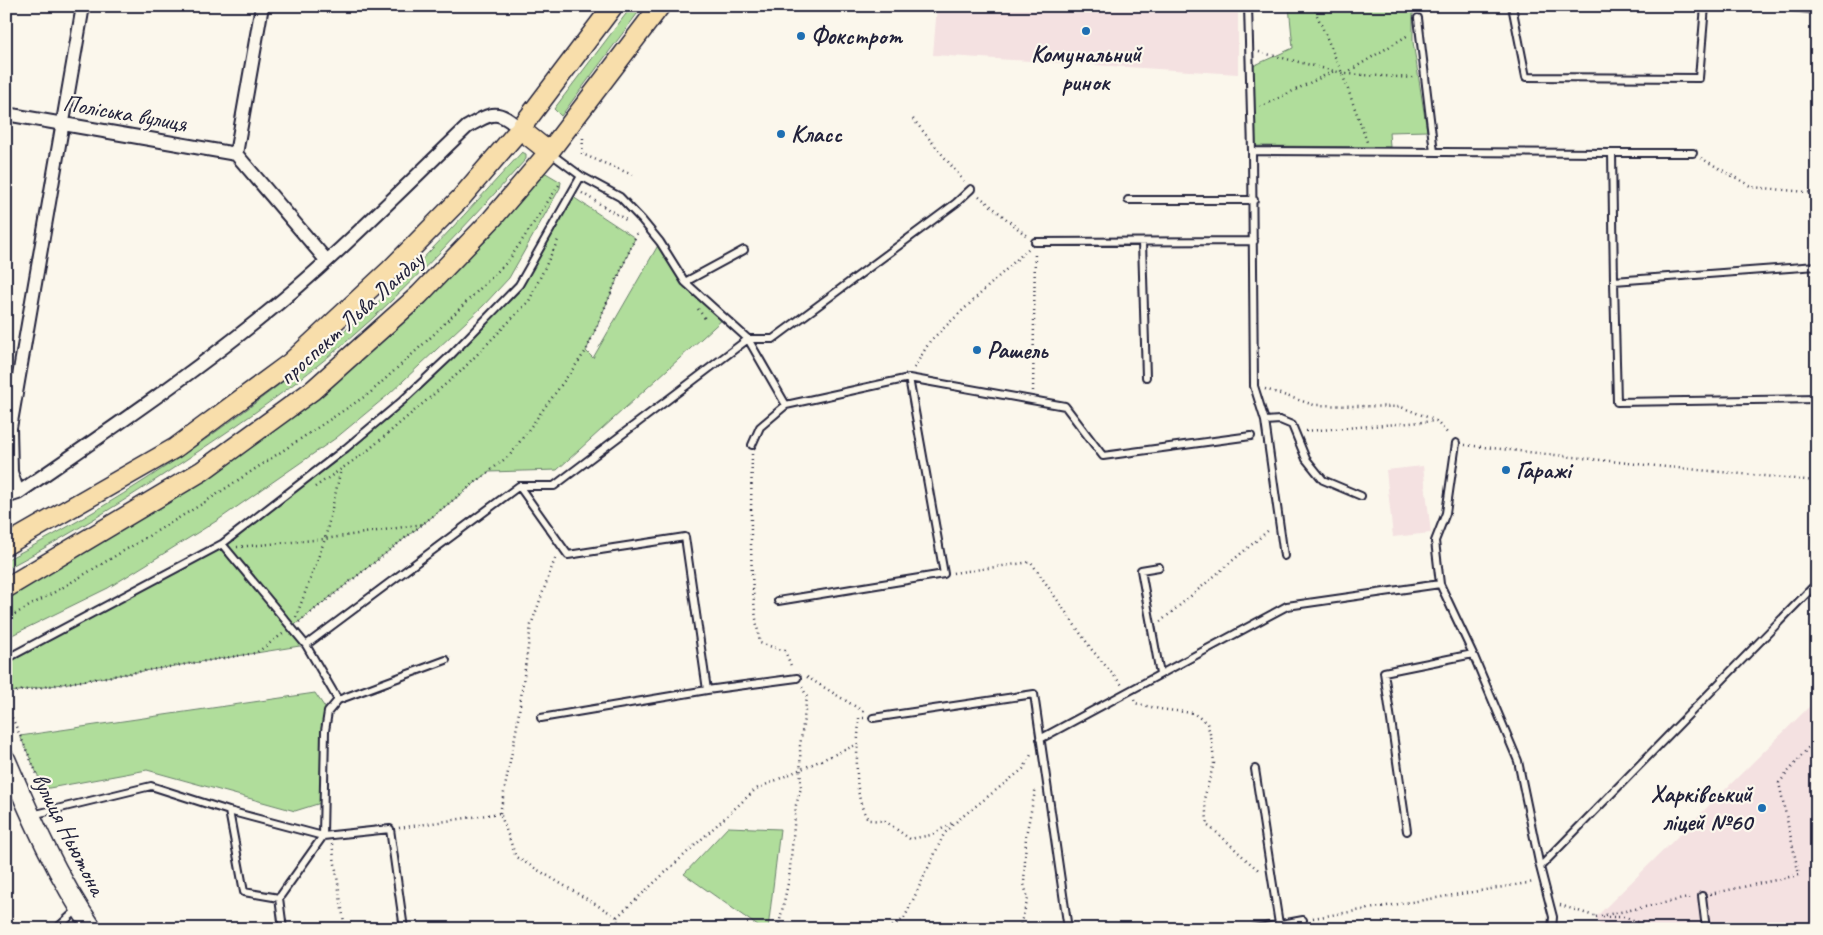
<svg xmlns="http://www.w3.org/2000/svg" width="1823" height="935" viewBox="0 0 1823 935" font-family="Caveat,sans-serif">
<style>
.built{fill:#f4e1e1}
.green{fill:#b0dd9b;stroke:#69806b}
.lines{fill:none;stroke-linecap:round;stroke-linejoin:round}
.lane-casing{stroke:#22223b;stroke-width:10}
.street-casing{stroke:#22223b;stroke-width:16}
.secondary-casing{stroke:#22223b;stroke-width:21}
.primary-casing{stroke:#22223b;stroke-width:22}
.path{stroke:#22223b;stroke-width:2.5;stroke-dasharray:1 4;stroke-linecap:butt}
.lane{stroke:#fbf7ec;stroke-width:6}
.street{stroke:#fbf7ec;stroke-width:12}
.secondary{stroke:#fbf7ec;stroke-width:18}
.primary{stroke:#f8deab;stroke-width:19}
.poi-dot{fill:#1f6fb2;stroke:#fbf7ec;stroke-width:2}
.labels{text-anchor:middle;stroke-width:4.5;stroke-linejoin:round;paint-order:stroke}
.poi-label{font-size:24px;font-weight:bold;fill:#22223b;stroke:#fbf7ec;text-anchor:start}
.street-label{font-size:24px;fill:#22223b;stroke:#fbf7ec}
</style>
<rect width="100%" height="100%" fill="#fbf7ec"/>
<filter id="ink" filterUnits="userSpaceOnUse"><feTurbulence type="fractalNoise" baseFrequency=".02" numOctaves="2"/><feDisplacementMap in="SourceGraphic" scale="10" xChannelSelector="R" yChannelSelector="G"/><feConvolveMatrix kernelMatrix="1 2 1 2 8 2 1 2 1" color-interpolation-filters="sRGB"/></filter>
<g filter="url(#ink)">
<path class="built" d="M937,6H1238V74L933,55Z
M1423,466L1431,533L1393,537L1386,470Z
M1817,699V929H1602L1596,917Z"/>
<path class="green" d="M632,6H643L561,116L554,109Z
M1289,6H1413V42L1427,131L1389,132L1390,147L1254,146L1253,66L1293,48Z
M522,152L526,154V159C469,222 411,286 346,342C297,384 244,421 190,457C131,497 70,535 6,569V560C134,495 253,411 361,317C419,267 470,208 522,152Z
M544,172L561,182L560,188L509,278L483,306L388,395L336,438L218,520L108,588L6,638V596L339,377L489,238Z
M570,195L635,238L586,351L593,358L660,242L685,282L724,318L557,470L489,472L292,627L306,645L6,693V659L222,544L402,401L519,285Z
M315,693L328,712L324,802L295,811L147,770L44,789L20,736Z
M728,827L780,829L768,929H762L684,874Z"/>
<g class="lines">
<defs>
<path id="lane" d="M1248,6L1252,151L1612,153
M1512,6L1526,77L1699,78L1705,6
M1783,6L1817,10
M1418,18L1434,152
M1252,151L1254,386L1265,421L1284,556
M581,176L620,197L642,220L660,242L685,282L748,339L786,405L909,378L944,574L778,601
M1128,200H1254
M1035,242L1254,241
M1142,242L1146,377
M1817,266L1614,281L1617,402L1817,399
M1614,281L1612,153H1693
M685,282L744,250
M909,378L1065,406L1103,456L1251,436
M1265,421L1280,420L1292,425L1306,459L1323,480L1361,496
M1456,443L1446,513L1435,541L1440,584L1473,654
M752,445L760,427L786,405
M519,486H554L748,339H773L956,203L971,189
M222,544L346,448L402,401L451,355L519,285L581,176L550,153
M1159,567L1141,570L1160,674
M306,645L519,486L568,555L685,537L707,690L541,718
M6,659L222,544L306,645L338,700L446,660
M707,690L797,678
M873,718L1034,694L1068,929
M1040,739L1287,606L1440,584
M1255,769L1279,924
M229,811L323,836L325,731L328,712L338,700
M32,815L151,786L229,811L244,892L279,898
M1407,831L1384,672L1473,654L1518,761L1540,867
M1702,896L1706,929
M56,929L78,909
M283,929L279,898L323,836L390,829L404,929
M1254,929L1303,920
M1552,929L1553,917L1540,867L1812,588L1817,587"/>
<path id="street" d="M262,6L236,154L327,261
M6,114L236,154
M18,493L11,472L10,428L83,6
M6,497L18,493C99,437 181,382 258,320C332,261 399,192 467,127C493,112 497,109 520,129"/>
<path id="secondary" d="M6,759C31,817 57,877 93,929"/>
<path id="primary" d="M520,129L549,152
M6,545L175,448L290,363L390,270L460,199L520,129L613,6
M6,588L202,471L313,390L419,295L492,219L549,152L660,6"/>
</defs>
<use href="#lane" class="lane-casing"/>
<use href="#street" class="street-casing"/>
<use href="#secondary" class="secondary-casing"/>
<use href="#primary" class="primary-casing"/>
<path class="path" d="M1313,6L1342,73L1367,142
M1259,52L1346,74L1416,78
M1346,73L1410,34
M1260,107L1334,71
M913,119L964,181
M583,138L582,154L633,175
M1701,158L1752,187L1817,193
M582,193L626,220
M979,196L1028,237
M698,309L706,320
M914,368L930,341L1029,248
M1265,389L1314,405L1401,407L1435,420
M1033,391L1035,251
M1306,431L1436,421L1449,435
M1465,445L1646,465L1817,481
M752,454C751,517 748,582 760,643L785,651L792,668
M315,487L366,452L460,372L529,301L558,240
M237,547L325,539L423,524
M953,573L1031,562L1092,650L1122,685
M296,617L325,539L341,469
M6,619L60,589L202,504L370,393L431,337L509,260L561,182
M299,622L510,455L586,351L638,231
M1160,622L1270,529
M807,677L866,713
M6,693L256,653L284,633
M1134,700L1135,703L1159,709L1193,713L1207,723L1212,741L1214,763L1204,799L1208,826C1227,839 1241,857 1260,871
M6,704L49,801
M864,718H859C858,746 851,798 869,820L885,821L910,839L931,835L954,822
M500,813L517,726L531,625L556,556
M399,828L500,813L516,857L617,917L619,929
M332,844L345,929
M1710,894L1799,875L1779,783L1817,737
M1560,905L1597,917
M617,917L756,789L858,744
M1596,917L1693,897
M1603,917H1626L1654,929
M1313,918L1534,882
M778,929L789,879L796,805L801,788L800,746L807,697L802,687
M888,929L904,919L944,834L958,820L1023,769L1032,753
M1019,929L1028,899L1024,884L1026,835L1036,787"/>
<use href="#lane" class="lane"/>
<use href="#street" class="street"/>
<use href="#secondary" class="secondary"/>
<use href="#primary" class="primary"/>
</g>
</g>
<g class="poi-dot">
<circle cx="1086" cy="31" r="5"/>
<circle cx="801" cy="36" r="5"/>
<circle cx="781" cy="134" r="5"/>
<circle cx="977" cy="350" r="5"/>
<circle cx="1506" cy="470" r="5"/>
<circle cx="1762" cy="808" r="5"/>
</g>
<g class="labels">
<g class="poi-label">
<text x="811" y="44">Фокстрот</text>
<text x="1086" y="62" text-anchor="middle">Комунальний<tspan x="1086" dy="28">ринок</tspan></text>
<text x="791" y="142">Класс</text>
<text x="987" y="358">Рашель</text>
<text x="1516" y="478">Гаражі</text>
<text x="1752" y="802" text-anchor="end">Харківський<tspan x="1752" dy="28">ліцей №60</tspan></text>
</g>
<g class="street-label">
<text transform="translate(125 113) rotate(10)" y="8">Поліська вулиця</text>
<text transform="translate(351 318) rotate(-42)" y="8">проспект Льва Ландау</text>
<text transform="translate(69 834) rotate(63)" y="8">вулиця Ньютона</text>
</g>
</g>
<rect width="1823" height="935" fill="none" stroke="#fbf7ec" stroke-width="25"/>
<rect x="12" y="12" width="1798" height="910" fill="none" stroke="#22223b" stroke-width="2" filter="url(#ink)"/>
</svg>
